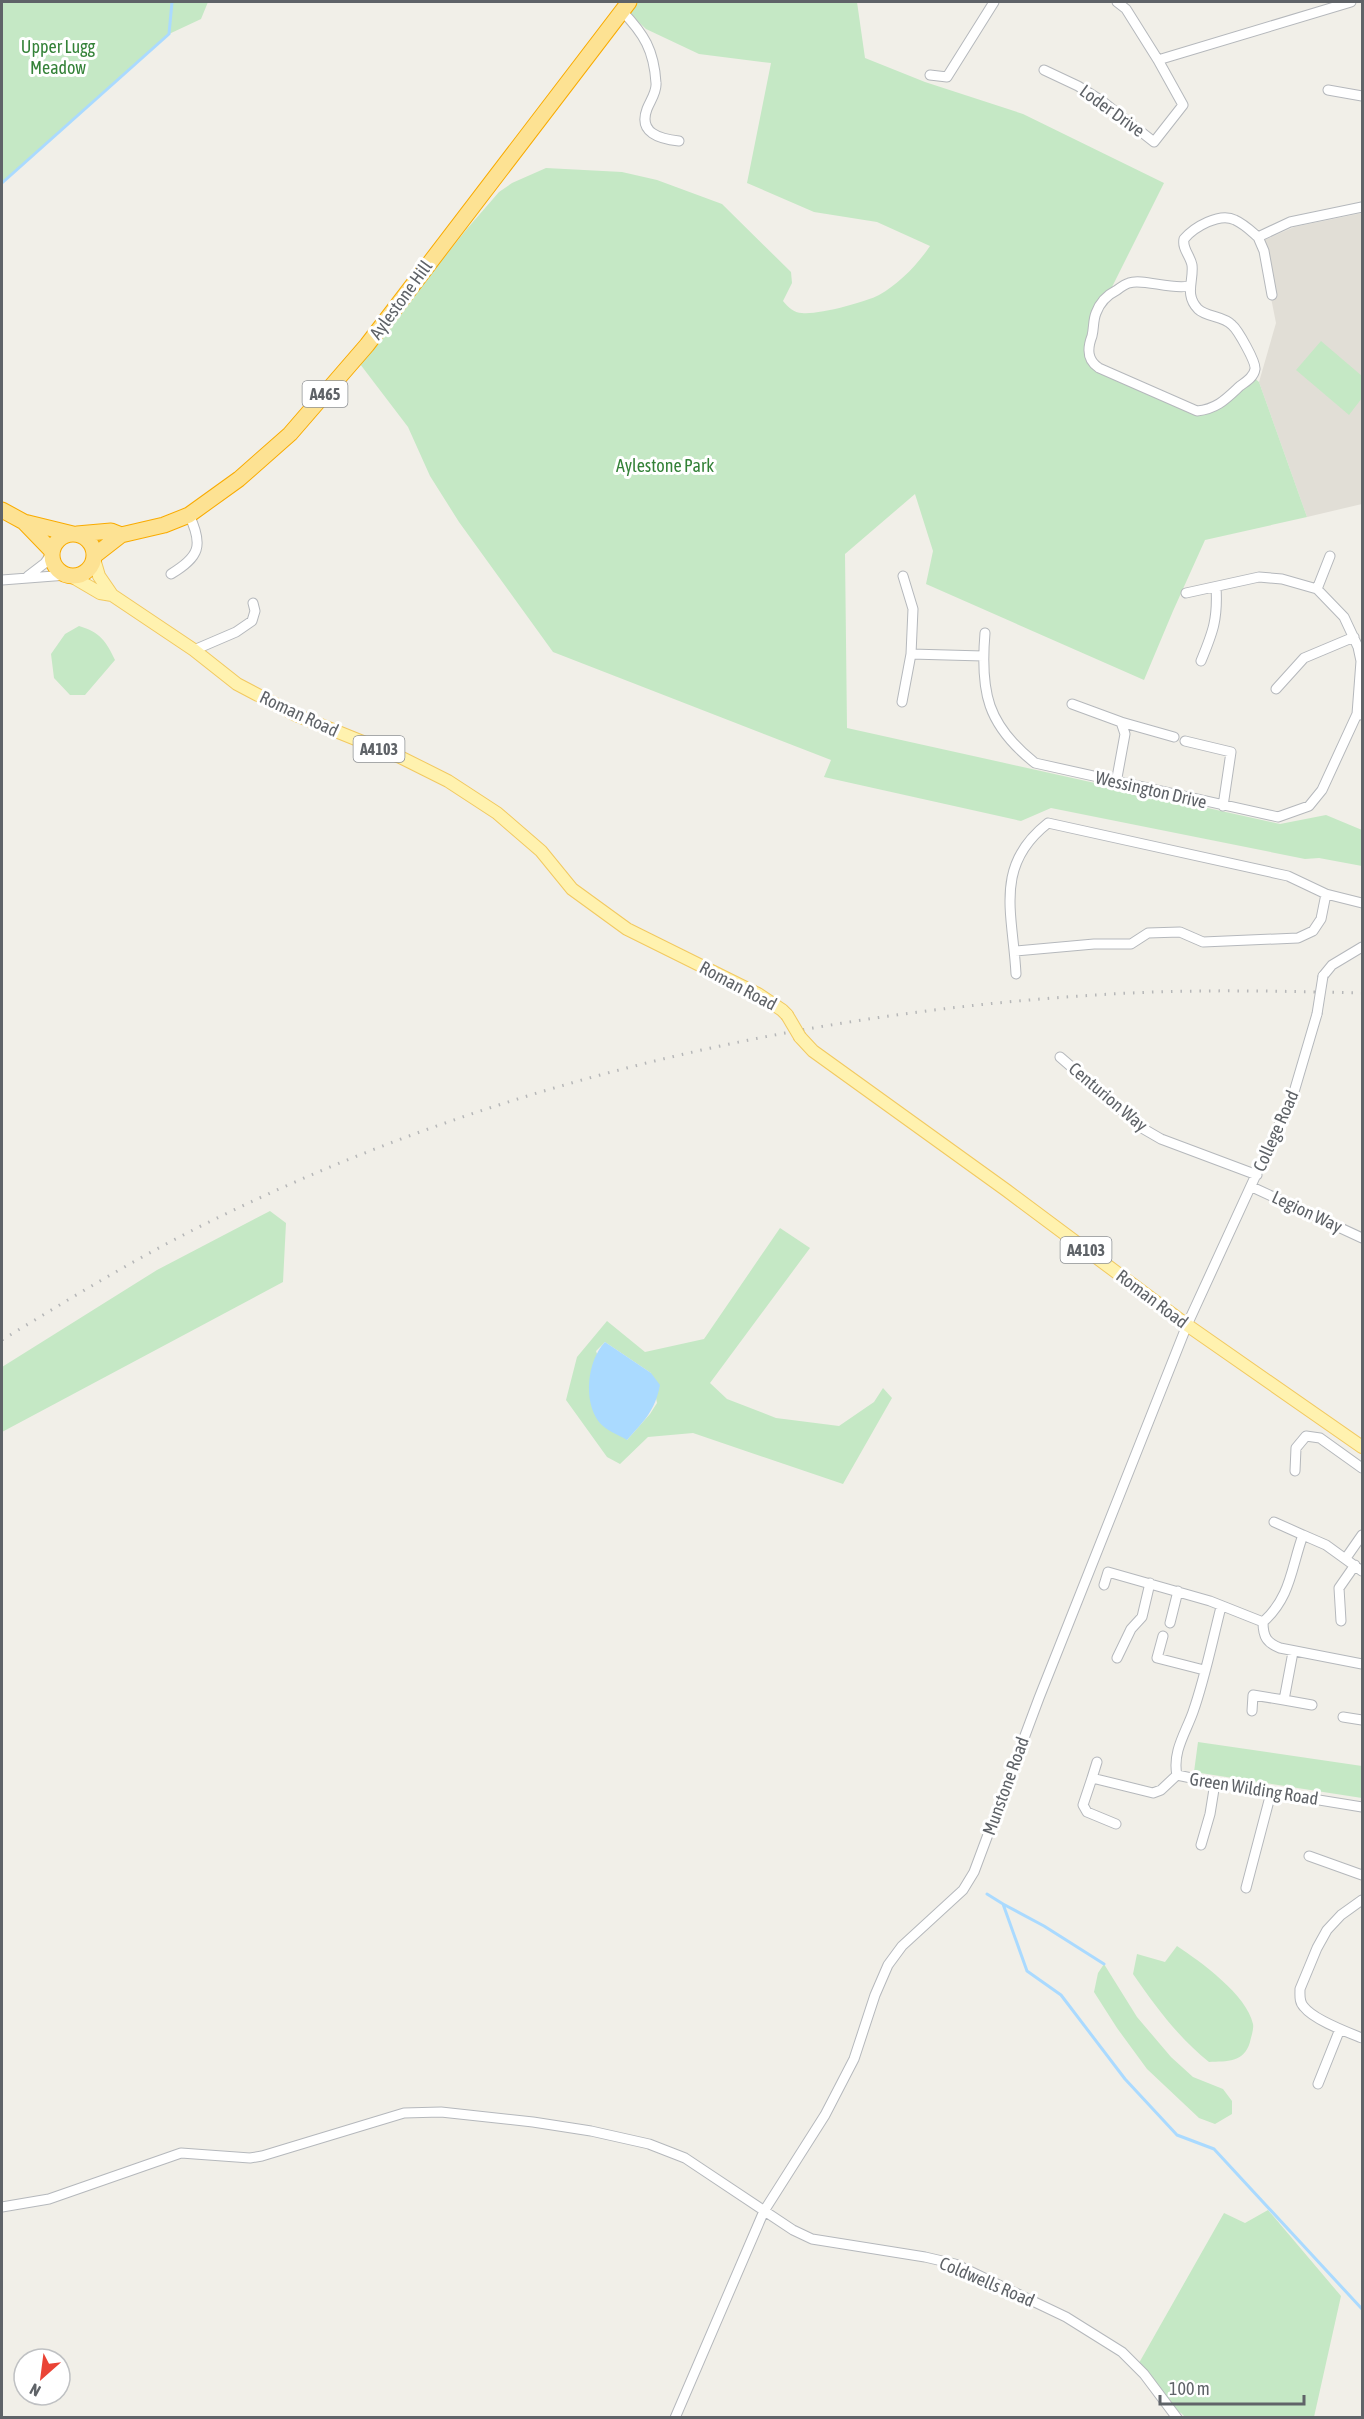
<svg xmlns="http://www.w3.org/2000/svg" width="1364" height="2419" viewBox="0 0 1364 2419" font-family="'Asap Condensed',sans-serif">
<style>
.education{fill:#e1ded6}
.green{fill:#c5e8c5;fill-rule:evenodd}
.water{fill:#aadaff}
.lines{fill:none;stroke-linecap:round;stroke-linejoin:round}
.stream{stroke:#aadaff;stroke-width:3}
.minor-casing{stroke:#b5b8bc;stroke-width:11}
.major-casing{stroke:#f2c960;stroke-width:14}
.highway-casing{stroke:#f9ab00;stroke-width:17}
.minor{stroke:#fff;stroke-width:9}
.major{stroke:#fff2af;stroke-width:12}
.highway{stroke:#fde293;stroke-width:15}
.rail{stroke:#b6b7b8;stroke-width:3;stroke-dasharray:1.5 8;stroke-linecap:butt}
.minor-bridge-casing{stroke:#b5b8bc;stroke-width:11;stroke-linecap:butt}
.major-bridge-casing{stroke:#f2c960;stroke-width:14;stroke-linecap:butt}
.minor-bridge{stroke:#fff;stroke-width:9}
.major-bridge{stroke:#fff2af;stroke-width:12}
.labels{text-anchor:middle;stroke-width:6;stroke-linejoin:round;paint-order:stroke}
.shield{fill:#fff;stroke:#8f9295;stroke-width:1.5}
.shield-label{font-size:16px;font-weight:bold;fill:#5f6368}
.park-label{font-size:18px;fill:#348238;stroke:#fff}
.street-label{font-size:18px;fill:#5f6368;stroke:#fff}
</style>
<rect width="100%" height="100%" fill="#f1efe8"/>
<path class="education" d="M1362,213V504L1307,517L1259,382L1276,323L1260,242L1294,227Z"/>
<path class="green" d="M2,2H208L201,19L169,34L2,183Z
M636,2H857L865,58L925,82L1023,114L1164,183L1108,295L1097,311L1092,361L1166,396L1206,410L1252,376L1259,382L1307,517L1205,540L1173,611L1144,680L926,584L933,551L915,494L845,554L847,728L1280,824L1326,815L1362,830V866L1319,858L1305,859L1051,808L1021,821L824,777L831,760L553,652L459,522L430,476L408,427L360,364L466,230L499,192L512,183L546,168L622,172L657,180L722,204L791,272L792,283L783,301C788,307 794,313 802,313C818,315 866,302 879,295C899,284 918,264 930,246L877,222L814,212L747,183L771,63L699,54L646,29L628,12Z
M1321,341L1362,376V398L1349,415L1296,370Z
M79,626C100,632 106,641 115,660L85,695H70L54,678L51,654L65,634Z
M270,1211L286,1223L283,1282L2,1432V1367L157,1270Z
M780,1228L810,1248L710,1383L727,1399L776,1418L839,1426L874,1402L883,1388L892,1398L843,1484L693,1433L648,1437L620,1464L607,1457L566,1400L577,1357L607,1321L645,1352L704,1339ZM605,1342L651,1373L657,1403L650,1414L627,1440L596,1351Z
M1198,1742L1362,1766V1798L1194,1772Z
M1177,1946C1201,1962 1247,1995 1253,2024C1254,2029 1251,2037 1250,2042C1244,2063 1227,2061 1209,2062C1178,2037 1155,2006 1133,1974L1137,1954L1165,1962Z
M1104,1964L1137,2017L1171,2057L1193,2077L1223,2089L1232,2101V2114L1215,2124L1199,2118L1147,2069L1117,2028L1094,1992L1098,1973Z
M1268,2210L1341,2296L1314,2417H1185L1181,2413L1173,2409L1139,2363L1224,2213L1245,2223Z"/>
<path class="water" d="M605,1342L651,1373L660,1385C655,1411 644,1421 627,1440C619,1435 605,1430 599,1422C583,1401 587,1361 605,1342Z"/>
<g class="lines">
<path class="stream" d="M2,183L169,34L172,2
M987,1894L1003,1904L1027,1971L1061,1995L1125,2079L1177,2135L1214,2149L1362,2309
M1003,1904L1044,1926L1104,1964"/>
<defs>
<path id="minor" d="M1117,2L1126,9L1158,60
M622,11C644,34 654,50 656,83C657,92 650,101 647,109C638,133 660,139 679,141
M1044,70L1078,86L1102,101L1154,142L1183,105L1158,60L1351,2
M930,75L947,77L994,2
M1328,90L1362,96
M1258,237L1264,251L1272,295
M1189,286C1171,290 1142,278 1129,283C1125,284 1121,287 1117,290C1107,295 1100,302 1096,313C1093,320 1094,328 1092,336C1087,349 1087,360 1099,368L1197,411C1217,409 1226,399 1240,386C1246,382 1254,377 1255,369C1256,362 1238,330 1232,325C1224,316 1206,317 1198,309C1184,294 1194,281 1192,265C1190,255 1182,249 1184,239C1194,227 1220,212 1235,220C1244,224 1251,231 1258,237L1290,222L1362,207
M171,574C199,557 204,546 189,515
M28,576L45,563L52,553
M903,576L913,609L911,654
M2,580L67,575
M1317,589L1330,556
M1186,593L1259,577L1282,579L1317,589L1344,617L1358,647L1361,661L1357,714L1360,715
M985,633C980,692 987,725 1035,763L1278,817L1309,806L1322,790L1357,714
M194,650L236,632L252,621L255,611L253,603
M1201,661C1213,632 1218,619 1216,587
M1276,689L1304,658L1354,637
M902,702L911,654L983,656
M1072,704L1121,722L1125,734L1116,783
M1121,722L1174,737
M1185,741L1231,752L1223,806
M1015,951L1094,944H1131L1148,933L1180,932L1203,942L1298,938L1313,931L1321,919L1326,894
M1016,974C1013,914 993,866 1048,823L1288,876L1326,894L1362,903
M1323,976L1332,965L1362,947
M1060,1057L1142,1128L1161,1139L1257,1175
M1252,1187L1362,1238
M1295,1471L1296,1448L1306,1436L1320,1438L1362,1468
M1274,1522L1303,1535C1291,1568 1291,1597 1263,1622C1263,1637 1267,1643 1280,1648L1362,1664
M1303,1535L1326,1545L1362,1571
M1346,1558L1362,1535
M1104,1585L1108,1572L1210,1601L1263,1622
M1221,1607C1212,1642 1205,1678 1193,1712C1186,1732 1172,1752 1177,1775L1215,1783L1362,1807
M1341,1621L1339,1588L1355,1565
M1170,1623L1178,1591
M1163,1636L1157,1658L1204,1670
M1117,1658L1131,1629L1142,1617L1150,1583
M1284,1700L1312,1705
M1252,1711L1253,1695L1284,1700L1293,1652
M1343,1717L1362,1720
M1092,1778L1097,1762
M1116,1824L1087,1812L1083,1805L1092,1778L1153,1793L1161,1790L1177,1775
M1201,1845L1210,1814L1215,1783
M1309,1856L1362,1875
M1246,1888L1271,1793
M1362,1900L1341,1915L1327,1930L1317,1948L1300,1989C1300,1996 1299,2002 1304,2007C1314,2020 1347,2032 1362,2038
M1318,2084L1340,2029
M2,2207L49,2199L181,2153L250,2158L262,2156L404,2113L441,2112L533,2122L591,2131L649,2144L685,2158L793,2230L812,2239L925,2257L955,2264L1066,2317L1122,2352L1144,2374L1177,2418
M675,2418L764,2211L825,2115L854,2059L875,1995L888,1965L902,1946L963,1890L974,1872L1039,1698L1187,1325L1294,1092L1317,1014"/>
<path id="major" d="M94,559L99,576L112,595L194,650L237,684L296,715L400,757L448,781L497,813L541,851L572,889L627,929L758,994L782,1010L787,1015
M71,576L100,593L112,595
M800,1037L813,1051L1006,1190L1187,1325L1362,1447"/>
<path id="highway" d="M2,510L24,522L73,534
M24,522L52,551
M77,534L111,531L121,535
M52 555a21 21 0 1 1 42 0a21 21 0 1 1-42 0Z
M94,556L121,535L164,525L189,515L239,479L290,434L367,345L629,2"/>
</defs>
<use href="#minor" class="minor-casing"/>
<use href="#major" class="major-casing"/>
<use href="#highway" class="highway-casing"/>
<use href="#minor" class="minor"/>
<use href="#major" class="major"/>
<use href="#highway" class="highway"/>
<path class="rail" d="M2,1340C69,1299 136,1258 207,1223C490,1083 797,1012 1112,994C1195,989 1279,991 1362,993"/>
<defs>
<path id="minor-bridge" d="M1317,1014L1323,976"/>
<path id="major-bridge" d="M787,1015L800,1037"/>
</defs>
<use href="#minor-bridge" class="minor-bridge-casing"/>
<use href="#major-bridge" class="major-bridge-casing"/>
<use href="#minor-bridge" class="minor-bridge"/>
<use href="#major-bridge" class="major-bridge"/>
</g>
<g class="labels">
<g class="shield">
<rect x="302.5" y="381" width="45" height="26" rx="4.5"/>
<rect x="353.5" y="736" width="51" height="26" rx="4.5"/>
<rect x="1060.5" y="1237" width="51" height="26" rx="4.5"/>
</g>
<g class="shield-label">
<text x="325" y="400">A465</text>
<text x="379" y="755">A4103</text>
<text x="1086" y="1256">A4103</text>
</g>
<g class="park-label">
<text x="58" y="53">Upper Lugg<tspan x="58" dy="21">Meadow</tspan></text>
<text x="665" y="472">Aylestone Park</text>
</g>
<g class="street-label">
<text transform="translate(1112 111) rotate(36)" y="6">Loder Drive</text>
<text transform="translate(401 300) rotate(-54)" y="6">Aylestone Hill</text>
<text transform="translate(299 714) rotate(25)" y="6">Roman Road</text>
<text transform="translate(1151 790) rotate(13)" y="6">Wessington Drive</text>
<text transform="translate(738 986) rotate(28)" y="6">Roman Road</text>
<text transform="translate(1108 1097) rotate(40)" y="6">Centurion Way</text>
<text transform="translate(1276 1131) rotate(-66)" y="6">College Road</text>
<text transform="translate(1307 1212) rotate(25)" y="6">Legion Way</text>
<text transform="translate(1152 1299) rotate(37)" y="6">Roman Road</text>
<text transform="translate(1006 1786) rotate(-70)" y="6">Munstone Road</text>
<text transform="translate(1254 1789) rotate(9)" y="6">Green Wilding Road</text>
<text transform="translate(987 2282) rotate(23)" y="6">Coldwells Road</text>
</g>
</g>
<rect width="1364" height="2419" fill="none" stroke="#5f6368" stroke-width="6"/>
<g transform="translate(42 2377) rotate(208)"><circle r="28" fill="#ffffff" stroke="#bfc1c3" stroke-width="1.5"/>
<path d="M0-4.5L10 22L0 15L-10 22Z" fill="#ea4335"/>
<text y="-9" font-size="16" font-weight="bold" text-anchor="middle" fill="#5f6368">N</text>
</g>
<path d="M1160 2395v9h144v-9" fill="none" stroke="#5f6368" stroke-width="3"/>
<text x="1169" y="2395" font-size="18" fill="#5f6368" stroke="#ffffff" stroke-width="4.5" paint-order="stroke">100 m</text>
</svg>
